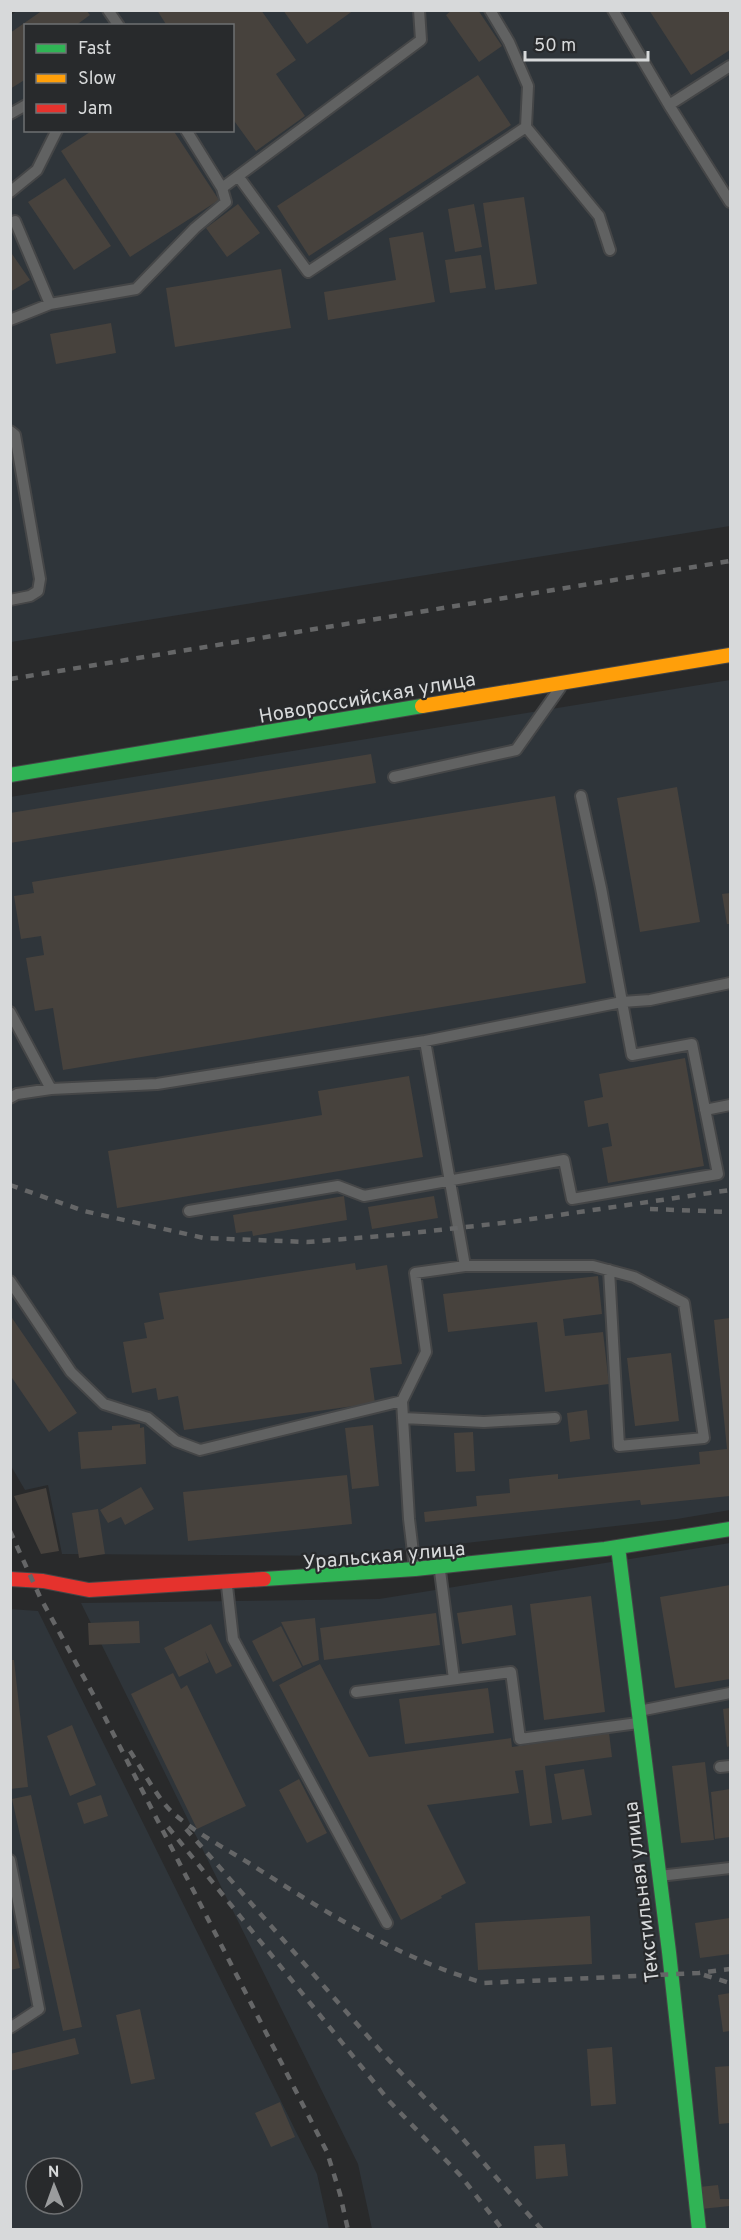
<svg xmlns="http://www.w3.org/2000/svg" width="741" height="2240" viewBox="0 0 741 2240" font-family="Overpass,sans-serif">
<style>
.built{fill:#2f353a;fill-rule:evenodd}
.building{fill:#47423d}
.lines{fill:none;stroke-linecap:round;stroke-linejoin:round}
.lane-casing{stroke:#454647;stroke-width:14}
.fast-casing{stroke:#454647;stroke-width:16}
.slow-casing{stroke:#454647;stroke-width:16}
.jam-casing{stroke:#454647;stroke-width:16}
.lane{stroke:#616262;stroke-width:10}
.fast{stroke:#30b455;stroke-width:14}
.slow{stroke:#ff9f0a;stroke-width:14}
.jam{stroke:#e5322d;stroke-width:14}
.rail{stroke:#656667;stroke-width:4.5;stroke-dasharray:8 8;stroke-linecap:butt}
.labels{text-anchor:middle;stroke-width:4.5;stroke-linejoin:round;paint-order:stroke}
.street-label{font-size:20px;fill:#d7d9da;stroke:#282a2c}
</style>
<rect width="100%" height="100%" fill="#292a2b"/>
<path class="built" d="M18,10L730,11V526L11,642L10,16ZM26,26H232V130H26Z
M730,680V1510L677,1519L352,1556L62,1554L48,1485L25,1490L11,1466L10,797Z
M730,1543V2229H372L358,2164L81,1603L379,1599Z
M10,1609L38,1611L317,2174L329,2229H11ZM36,2168H72V2204H36Z"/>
<path class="building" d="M43,10H86L90,15L75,26H26V79L10,89V33Z
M157,10H261L296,60L276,74L305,116L256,151L232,118V26H167Z
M283,10H354L307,44Z
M452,10H478L502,46L479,62L446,15Z
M649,10H730V50L691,75Z
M478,75L511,125L309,256L277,206Z
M93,130H173L219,200L130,257L61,151Z
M65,178L111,246L74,270L28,202Z
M524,197L537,284L495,290L483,203Z
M238,204L260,233L227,257L206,228Z
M474,204L482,247L455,252L448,209Z
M423,232L435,302L328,320L324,292L396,280L389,238Z
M10,251L30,280L10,292Z
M481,255L486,288L450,293L445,260Z
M281,269L291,328L175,347L166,288Z
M111,323L116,353L56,364L50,334Z
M371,754L376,783L10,843V813Z
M677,787L700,922L640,932L617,798Z
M555,796L586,983L63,1070L53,1008L35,1011L26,958L44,955L41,936L21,939L14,896L34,893L32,882Z
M730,893V924H727L722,894Z
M685,1058L704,1166L608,1183L602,1148L612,1146L608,1123L588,1127L584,1101L603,1097L599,1074Z
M409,1076L423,1157L117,1208L108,1151L322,1115L318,1091Z
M344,1196L347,1220L253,1236L252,1231L236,1233L233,1215Z
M434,1196L438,1218L372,1229L368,1207Z
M355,1263L356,1270L387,1265L402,1364L370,1368L375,1403L184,1430L178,1396L158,1400L156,1388L132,1393L123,1342L147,1338L144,1323L164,1319L159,1293Z
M598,1276L602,1314L563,1319L565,1336L603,1332L609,1384L545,1392L537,1322L448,1332L443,1294Z
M10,1315L77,1413L49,1432L10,1375Z
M730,1318V1496L641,1505L640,1500L425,1522L424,1512L477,1506L476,1496L510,1493L509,1479L558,1474V1479L700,1464L699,1452L727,1449L714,1320Z
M671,1353L679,1421L635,1426L627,1358Z
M587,1410L590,1439L570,1442L567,1413Z
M140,1424V1428L144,1427L146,1464L81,1469L78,1432L112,1430V1426Z
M373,1425L379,1486L352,1489L345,1428Z
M473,1432L475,1471L456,1472L454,1433Z
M347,1475L352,1524L188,1541L183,1492Z
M141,1487L154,1509L125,1525L121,1517L108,1523L100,1510Z
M46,1488L59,1551L41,1554L14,1496Z
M98,1509L105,1554L79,1558L72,1513Z
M730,1585V1679L675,1688L660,1597Z
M591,1596L605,1712L544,1720L530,1604Z
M512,1605L516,1635L462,1644L457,1613Z
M436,1613L440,1645L324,1660L320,1628Z
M315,1618L319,1660L303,1666L281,1622Z
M139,1621L140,1643L89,1645L88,1623Z
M211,1624L232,1666L216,1674L205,1651L209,1662L179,1677L164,1648Z
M281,1626L302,1667L273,1682L252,1641Z
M10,1660H14L28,1787L10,1789Z
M320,1664L369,1757L511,1738L512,1747L609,1733L612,1757L545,1766L552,1823L530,1826L523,1770L515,1771L519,1793L427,1805L466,1883L441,1896L442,1898L401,1920L279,1685Z
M173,1673L181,1689L187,1685L246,1806L197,1829L131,1694Z
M488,1688L494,1733L405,1744L399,1699Z
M730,1708V1746L727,1747L723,1709Z
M72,1725L96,1785L70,1796L47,1736Z
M705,1762L714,1840L681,1843L672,1766Z
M584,1769L592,1815L562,1820L554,1774Z
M299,1779L327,1833L307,1843L279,1790Z
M730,1789V1837L715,1839L711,1792Z
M31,1795L82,2027L63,2031L12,1799Z
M101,1795L108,1816L84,1824L77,1803Z
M590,1916L592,1964L478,1970L475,1923Z
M730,1918V1954L700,1958L695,1923Z
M10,1924L20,1968L10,1970Z
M730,1993V2031L723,2032L718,1995Z
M140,2009L155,2079L131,2084L116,2015Z
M75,2038L79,2054L10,2071V2054Z
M612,2047L616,2104L591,2106L587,2049Z
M730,2066V2123L719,2124L715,2067Z
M280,2102L295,2137L271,2147L255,2113Z
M565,2144L568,2176L536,2179L534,2146Z
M718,2185L720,2199H730V2206L701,2209L699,2187Z"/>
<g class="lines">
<defs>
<path id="lane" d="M108,10L119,26
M490,10L509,42L528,86L526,127L599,216L610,250
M613,10L669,105L730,66
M669,105L730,202
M10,114L26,105
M186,130L222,188
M238,176L308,272L526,127
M10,192L37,170L57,130
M15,221L50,304
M10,320L50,304L136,289L195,228L226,202L222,188L421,40L419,10
M10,431L15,435L40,579L38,591L30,596L10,600
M394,777L516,750L560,688
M581,796L601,888L622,1002L650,1000L730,983
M10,1012L51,1089
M10,1098L17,1094L51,1089L157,1084L425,1041L622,1002L632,1055L692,1044L718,1174L572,1199L564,1160L364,1196L338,1186L189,1211
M705,1110L730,1105
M465,1266H593L634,1277L684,1303L704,1438L619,1446L609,1270
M10,1281L71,1372L104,1404L148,1418L176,1441L200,1450L402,1401
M403,1418L484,1422L555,1418
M415,1569L409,1519L402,1401L426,1352L415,1273L465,1266L425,1041
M440,1571L454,1679
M227,1586L233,1639L387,1923
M356,1692L511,1672L520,1739L638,1723
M639,1711L730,1693
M720,1767L730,1766
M10,1860L39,2009L10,2028
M659,1876L730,1868"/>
<path id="fast" d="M10,775L422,706
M618,1547L669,1952L699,2230
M264,1579L415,1569L605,1549L730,1529"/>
<path id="slow" d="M422,706L730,655"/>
<path id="jam" d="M10,1579L43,1581L89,1590L264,1579"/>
</defs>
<use href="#lane" class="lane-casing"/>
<use href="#fast" class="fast-casing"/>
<use href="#slow" class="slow-casing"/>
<use href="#jam" class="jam-casing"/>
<use href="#lane" class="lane"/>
<use href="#fast" class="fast"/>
<use href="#slow" class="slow"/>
<use href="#jam" class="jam"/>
<path class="rail" d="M10,521H11
M10,679L730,561
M10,1185L84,1211L204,1238L307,1242L394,1235L511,1222L730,1190
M650,1209L730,1212
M10,1531L40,1597L94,1696L327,2152L340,2194L348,2230
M130,1751C140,1766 160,1802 172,1812C195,1833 225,1848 252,1865C325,1912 400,1959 484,1983L699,1973L730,1969
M168,1827L390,2102L460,2175L503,2230
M186,1829L386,2057L456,2131L542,2230
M704,1975L730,1983"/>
</g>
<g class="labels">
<g class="street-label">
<text transform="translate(367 697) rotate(-10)" y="7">Новороссийская улица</text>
<text transform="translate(384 1555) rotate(-5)" y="7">Уральская улица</text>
<text transform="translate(641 1892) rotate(-97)" y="7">Текстильная улица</text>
</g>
</g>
<rect width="741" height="2240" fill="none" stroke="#d7d9da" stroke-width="24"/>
<rect x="24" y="24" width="210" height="108" fill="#282a2c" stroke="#6e7072" stroke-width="1.5"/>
<rect x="36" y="44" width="30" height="9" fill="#30b455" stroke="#6e7072" stroke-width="1.5"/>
<text x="78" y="54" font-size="18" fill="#d7d9da">Fast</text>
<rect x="36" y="74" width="30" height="9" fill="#ff9f0a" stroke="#6e7072" stroke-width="1.5"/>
<text x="78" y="84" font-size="18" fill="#d7d9da">Slow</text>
<rect x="36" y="104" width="30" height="9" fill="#e5322d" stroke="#6e7072" stroke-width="1.5"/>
<text x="78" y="114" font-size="18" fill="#d7d9da">Jam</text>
<g transform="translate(54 2186) rotate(359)"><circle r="28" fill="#282a2c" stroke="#6e7072" stroke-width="1.5"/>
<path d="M0-4.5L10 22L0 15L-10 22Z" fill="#9a9c9d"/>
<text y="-9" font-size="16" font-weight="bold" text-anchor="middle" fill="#d7d9da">N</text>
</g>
<path d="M525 51v9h123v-9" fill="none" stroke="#d7d9da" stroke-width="3"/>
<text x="534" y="51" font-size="18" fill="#d7d9da" stroke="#282a2c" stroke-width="4.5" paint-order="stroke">50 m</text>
</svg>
